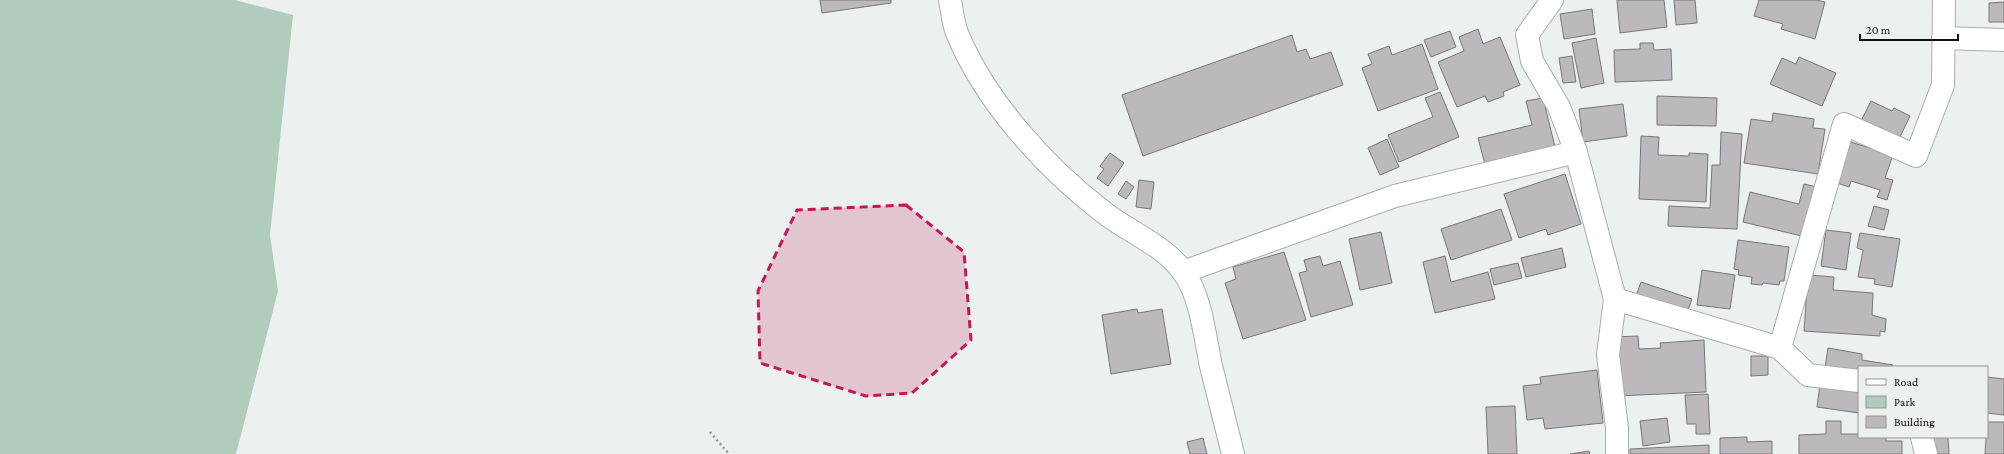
<svg xmlns="http://www.w3.org/2000/svg" width="2004" height="454" viewBox="0 0 2004 454" font-family="'Crimson Pro',serif">
<style>
.green{fill:#b0ccbd}
.building{fill:#bbb9bc;stroke:#787679}
.lines{fill:none;stroke-linecap:round;stroke-linejoin:round}
.minor-casing{stroke:#a9aeab;stroke-width:24}
.tertiary-casing{stroke:#a9aeab;stroke-width:24}
.path{stroke:#919493;stroke-width:2.5;stroke-dasharray:2 3;stroke-linecap:butt}
.minor{stroke:#fff;stroke-width:22}
.tertiary{stroke:#fff;stroke-width:22}
.marked{fill:#c2185b;fill-opacity:0.2;stroke:#c2185b;stroke-width:3;stroke-dasharray:8 5;stroke-linejoin:round}
</style>
<rect width="100%" height="100%" fill="#ecf0ee"/>
<path class="green" d="M0,0H235L293,15L270,235L278,291L236,454H0Z"/>
<path class="building" d="M820,0H891V3L822,13Z
M1617,0H1664L1667,27L1620,33Z
M1674,0H1695L1697,23L1676,25Z
M1759,0H1816L1825,2L1815,39L1781,29L1783,24L1754,16Z
M2004,2V22H1989V3Z
M1592,9L1595,34L1564,39L1560,14Z
M1478,29L1483,44L1500,37L1520,85L1503,92L1504,96L1488,102L1485,96L1457,107L1438,62L1464,51L1459,37Z
M1450,31L1456,47L1431,57L1424,40Z
M1292,35L1297,52L1306,49L1310,59L1331,52L1343,85L1143,156L1122,95Z
M1596,38L1604,83L1581,88L1572,43Z
M1640,43H1653L1654,50L1671,49L1672,80L1615,82L1614,50L1640,49Z
M1422,44L1438,89L1378,111L1362,68L1372,64L1368,54L1389,46L1392,55Z
M1572,56L1576,82L1563,83L1559,58Z
M1799,57L1836,73L1822,106L1770,84L1782,58L1796,64Z
M1440,92L1459,137L1399,162L1388,135L1433,117L1425,98Z
M1657,96L1717,98L1716,126L1657,125Z
M1543,98L1556,151L1486,168L1478,138L1532,125L1526,101Z
M1871,101L1892,111L1894,108L1910,116L1897,143L1859,125Z
M1623,104L1627,136L1583,142L1579,109Z
M1773,113L1814,119L1813,128L1825,129L1818,174L1744,163L1751,119L1772,122Z
M1721,132L1742,134L1737,229L1668,226L1669,206L1710,208L1712,165H1720Z
M1641,136L1659,137L1658,155L1689,156V153L1708,154L1706,202L1639,199Z
M1387,139L1399,167L1380,175L1368,148Z
M1847,141L1893,155L1885,178L1893,180L1887,200L1877,197L1880,190L1851,181L1849,187L1834,182Z
M1110,153L1124,163L1108,186L1097,178L1104,169L1100,166Z
M1565,174L1581,224L1548,235L1546,229L1519,238L1504,194Z
M1139,180L1154,182L1151,209L1136,207Z
M1126,181L1134,187L1126,199L1118,194Z
M1804,184L1822,188L1810,238L1743,222L1750,192L1799,204Z
M1874,206L1889,210L1884,230L1868,226Z
M1501,209L1512,240L1451,260L1441,229Z
M1826,230L1851,233L1846,270L1821,266Z
M1381,232L1392,283L1360,290L1349,239Z
M1860,233L1900,239L1892,287L1874,284L1875,279L1858,277L1863,250L1857,248Z
M1738,240L1789,247L1784,281H1780L1779,285L1763,283L1762,285L1751,284L1752,277L1738,275L1739,270L1734,269Z
M1562,248L1566,267L1526,277L1521,258Z
M1284,252L1306,320L1243,339L1225,283L1236,279L1233,267Z
M1320,256L1323,266L1340,261L1353,305L1311,317L1299,273L1307,271L1304,260Z
M1445,256L1451,282L1488,272L1495,299L1435,313L1423,262Z
M1518,263L1522,278L1494,285L1490,269Z
M1702,270L1735,275L1730,309L1697,305Z
M1808,275L1834,277L1833,290L1873,293L1872,315L1886,319L1885,332L1880,331V336L1804,331Z
M1641,282L1692,299L1687,313L1636,296Z
M1137,309L1138,313L1162,309L1171,364L1111,374L1102,315Z
M1638,336L1639,349L1661,348L1660,343L1704,340L1706,392L1617,396L1614,337Z
M1828,348L1862,354V360L1893,365L1892,367H1859V374L1825,368Z
M1751,356H1768V375L1751,376Z
M1597,370L1603,423L1545,429L1543,418L1527,420L1523,386L1541,384L1540,377Z
M1987,377L2004,379V415L1987,413Z
M1820,384L1859,389V413L1817,407Z
M1708,394L1710,434H1696V424H1687L1685,395Z
M1515,406L1517,454H1488L1486,407Z
M1667,418L1670,442L1643,446L1640,421Z
M1826,421H1841V434H1859V437H1886V441H1902V454H1799V435L1826,434Z
M1987,422H2004V454H1985Z
M1747,437V442L1772,441V454H1720V438Z
M1927,437H1948L1949,454H1928Z
M1203,438L1207,454H1190L1187,442Z
M1709,445V454H1630V449Z
M1589,451L1590,454H1570Z"/>
<g class="lines">
<defs>
<path id="minor" d="M1552,0L1527,35L1532,61L1559,107L1576,152
M1943,38L2004,40
M1183,272L1395,196L1576,152L1615,299L1780,348L1808,375L1859,381
M1615,299L1608,355L1617,428V454
M1780,348L1844,124L1916,156L1943,85L1944,0
M1922,437L1926,454"/>
<path id="tertiary" d="M950,0C952,10 953,23 957,33C985,101 1044,166 1102,211C1128,232 1165,245 1184,273C1201,297 1205,337 1211,366C1218,395 1226,425 1233,454"/>
</defs>
<use href="#minor" class="minor-casing"/>
<use href="#tertiary" class="tertiary-casing"/>
<path class="path" d="M710,432L729,454"/>
<use href="#minor" class="minor"/>
<use href="#tertiary" class="tertiary"/>
</g>
<path class="marked" d="M906,205L964,252L971,340L912,393L866,396L760,363L758,291L797,210Z"/>
<rect x="1858" y="366" width="130" height="72" fill="#ecf0ee" stroke="#949695"/>
<rect x="1866" y="379" width="20" height="6" fill="#ffffff" stroke="#949695"/>
<text x="1894" y="386" font-size="12" fill="#0f1010">Road</text>
<rect x="1866" y="396" width="20" height="12" fill="#b0ccbd" stroke="#949695"/>
<text x="1894" y="406" font-size="12" fill="#0f1010">Park</text>
<rect x="1866" y="416" width="20" height="12" fill="#bbb9bc" stroke="#949695"/>
<text x="1894" y="426" font-size="12" fill="#0f1010">Building</text>
<path d="M1860 34v6h98v-6" fill="none" stroke="#0f1010" stroke-width="2"/>
<text x="1866" y="34" font-size="12" fill="#0f1010" stroke="#ecf0ee" stroke-width="3" paint-order="stroke">20 m</text>
</svg>
